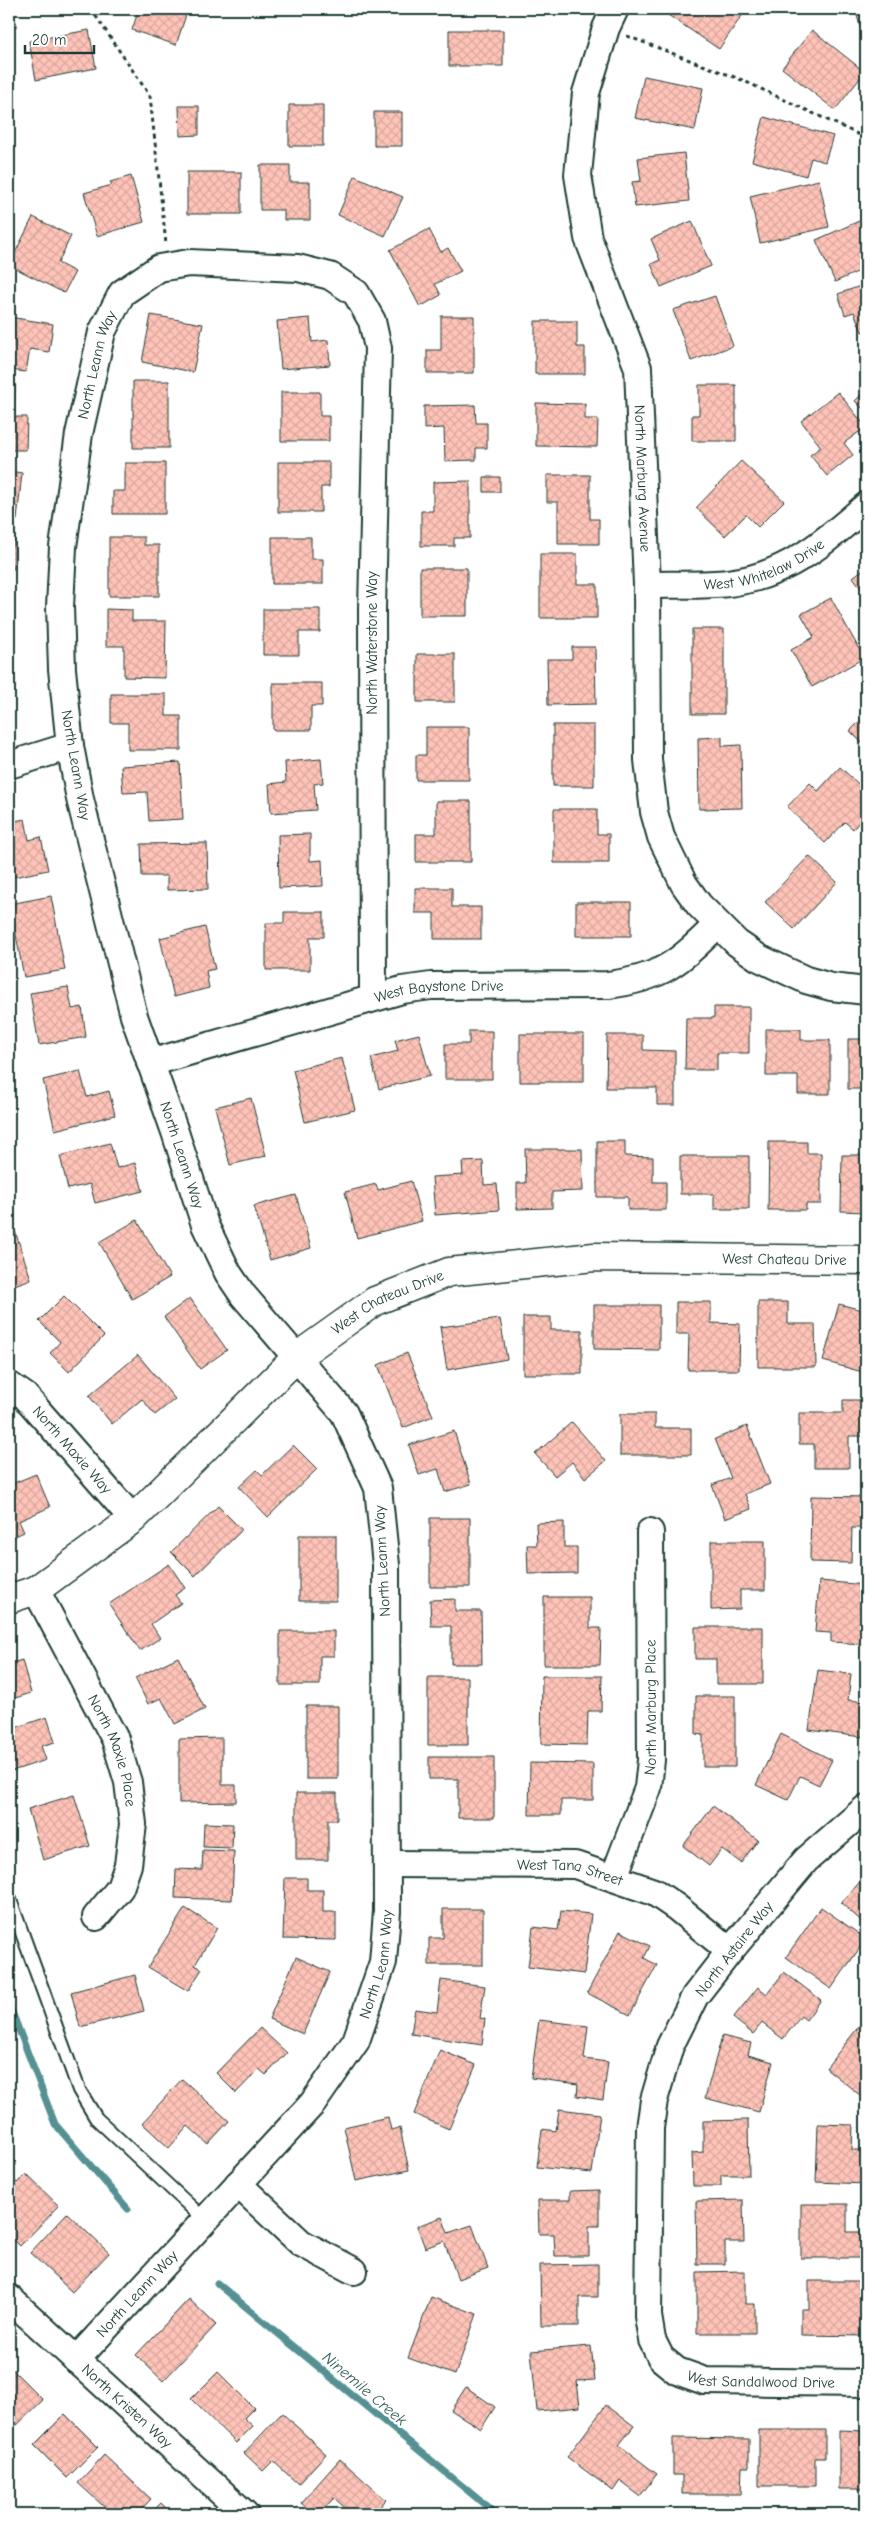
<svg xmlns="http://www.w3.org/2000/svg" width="875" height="2523" viewBox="0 0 875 2523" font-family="'Comic Neue',sans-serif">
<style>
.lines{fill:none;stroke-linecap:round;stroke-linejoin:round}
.stream{stroke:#549193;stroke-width:7}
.building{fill:url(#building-cross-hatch);stroke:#1f3d34}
.lane-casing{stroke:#1f3d34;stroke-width:16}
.street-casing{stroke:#1f3d34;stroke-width:30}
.secondary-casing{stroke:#1f3d34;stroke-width:31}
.path{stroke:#1f3d34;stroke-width:3;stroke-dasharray:4 4;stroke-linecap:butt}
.lane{stroke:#fff;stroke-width:12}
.street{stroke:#fff;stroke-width:26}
.secondary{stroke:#fff;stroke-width:28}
.labels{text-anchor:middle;stroke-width:5;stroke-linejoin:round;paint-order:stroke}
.street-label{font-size:15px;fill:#1f3d34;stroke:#fff}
.water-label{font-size:16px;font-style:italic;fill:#35605c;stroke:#fff}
</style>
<defs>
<pattern id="building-cross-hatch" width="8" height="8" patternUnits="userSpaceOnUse" patternTransform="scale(1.25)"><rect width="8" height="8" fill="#ffc3b8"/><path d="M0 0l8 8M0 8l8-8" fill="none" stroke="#daa89f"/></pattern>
</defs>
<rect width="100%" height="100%" fill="#fff"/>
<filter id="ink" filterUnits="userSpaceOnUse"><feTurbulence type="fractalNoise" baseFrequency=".02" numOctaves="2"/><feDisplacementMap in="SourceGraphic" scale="10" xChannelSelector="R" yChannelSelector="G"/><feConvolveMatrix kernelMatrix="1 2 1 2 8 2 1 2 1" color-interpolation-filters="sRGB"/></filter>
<g filter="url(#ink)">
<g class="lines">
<path class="stream" d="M9,2004L55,2124L128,2209
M217,2283L496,2514"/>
</g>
<path class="building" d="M139,9H188L176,45L132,30Z
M672,9H736L743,14L719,49L668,15Z
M855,9H866V46Z
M9,13L17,26L9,31Z
M89,30L96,68L36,80L29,41Z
M449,30H503V66H449Z
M812,30L865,72L835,110L782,68Z
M644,76L703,88L695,130L635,118Z
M289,105H323V146H289Z
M179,106H199V135L180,136Z
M374,112H402V146H374Z
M764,117L833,136L825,162L811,158L806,176L752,161Z
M684,153L689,201L635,207L632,182L641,181L638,158Z
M260,165H290V182H310V220H284V210H260Z
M187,172H241V214H187Z
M131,176L144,222L97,236L84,193L112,185L110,182Z
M355,176L403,197L385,236L338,215Z
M819,180L829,227L760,243L750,196Z
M33,217L71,236L58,263L75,272L64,293L9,265Z
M866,218V268L835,282L816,240Z
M692,221L711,266L661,287L651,264L660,260L651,239Z
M429,229L441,252L448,248L461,271L435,284L441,295L420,307L390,250Z
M866,284V331L862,332L854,312L845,315L838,294Z
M715,296L733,346L691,361L673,310Z
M151,315L203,324L193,372L142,362Z
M441,316H474V373H427V350H441Z
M9,317L53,324L49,352L30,349L26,372L9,370Z
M310,318L312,342L328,340L330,365L281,369L277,321Z
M535,321H577V347H585V374H535Z
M133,381H169V448H133Z
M699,385H736V441H692V415H699Z
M9,386H15L14,417H27L26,450H9Z
M866,390V412L855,401Z
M281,392H320V416H329V441H281Z
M838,392L866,427L844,443L853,455L827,476L810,455L821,447L801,421Z
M536,403L585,404V419H598L597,447L536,446Z
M475,405L476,423H487V448H476V460L445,461L444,428L424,429V406Z
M741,461L784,501L758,527L746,515L725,536L696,508Z
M278,462H329V487H321V512H278Z
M125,463H165V514H113V491H125Z
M9,471L22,473L17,520L9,519Z
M547,475H590V519H599V544H558V502H547Z
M484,477H500V492H484Z
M470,481V538H454V546H421V511H433V482Z
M9,534H14V569H9Z
M109,537H144V545H159V596H109Z
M272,537H311V559H323V584H272Z
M540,554H577V584H597V618H540Z
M866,567V595L853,577Z
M420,568H467V616H420Z
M831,598L864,658L812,687L791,650L814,637L801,614Z
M106,609L132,610V621H166L165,678L124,677V646H106Z
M263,609H320V632H299V655H263Z
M692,629H724V714H692Z
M572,647H595L596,704L548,705L547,659H572Z
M417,654H455V702H417Z
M273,683H322V706H311V730H273Z
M111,694H166V716H181V750H128V723H111Z
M866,715V747L850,731Z
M553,725H594V786H553Z
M426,727H469V780H416V755H426Z
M722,737V746L741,745L742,808L699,809L698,738Z
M321,759L323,783L314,784L316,810L271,813L269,784L286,782L285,762Z
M180,762L183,819L149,821L147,792L123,793L121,766Z
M840,767L866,791V815L853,829L845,822L825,843L787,807L810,783L818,791Z
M436,801H471V862H416V834H436Z
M554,809H597V834H609V863H554Z
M25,819L29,840L41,837L48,870L9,878V822Z
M310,834V861L322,860L323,886L279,888L278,835Z
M207,843L208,889L167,890V876H142L141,844Z
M809,856L837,882L794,929L765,902Z
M415,888H452V907H481V939H434V913H415Z
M51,896L65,970L24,977L10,904Z
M576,902H631V936H576Z
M284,912H324V937H310V970H266V923H284Z
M205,927L215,969L206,971L209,988L174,997L160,938Z
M68,987L72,1009L82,1007L86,1037L39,1045L30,993Z
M714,1007H749V1053H717V1070H685L686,1018H714Z
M766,1029H801V1040H830V1094H798V1076H766Z
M469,1031H492V1079H445V1044H469Z
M419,1034L430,1076L379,1089L371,1058L398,1051L395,1040Z
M520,1034H584V1082H520Z
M607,1035H643V1050L675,1051V1105H657V1088H606Z
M848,1039H866V1089H848Z
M342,1058L355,1110L305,1122L293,1070Z
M80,1071L87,1097L109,1091L115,1115L55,1130L43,1080Z
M251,1098L266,1156L230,1165L215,1107Z
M597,1141H625V1156L653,1157V1182H666V1210H628V1197H597Z
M769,1142H807V1153H821V1204H806V1210H768Z
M110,1143L117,1168L135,1163L143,1191L95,1203L90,1184L68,1189L60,1156Z
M525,1149H582L583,1191L552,1192V1208L517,1209V1183H526Z
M842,1155H866V1212L841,1211Z
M680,1156H749V1209H714V1194H680Z
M483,1161L484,1185L497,1184L499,1210L435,1215L432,1177L463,1175L462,1162Z
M411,1181L422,1221L357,1238L345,1192L376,1184L378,1190Z
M296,1195L311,1248L270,1260L254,1206Z
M137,1220L170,1277L132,1299L99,1242Z
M15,1231L31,1279L9,1287V1233Z
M64,1296L104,1336L69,1372L50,1353L60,1342L39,1321Z
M190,1298L227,1350L200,1369L164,1317Z
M676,1302H711V1323L740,1324L739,1370H688L689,1334H676Z
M758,1302H788V1324H815L816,1367H758Z
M839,1304L866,1311V1373L823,1361Z
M594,1305H659V1350L594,1349Z
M523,1317H551V1330H582V1374H523Z
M500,1319L507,1359L447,1370L440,1327Z
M407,1353L433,1416L403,1428L378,1365Z
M138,1355L175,1399L155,1415L142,1399L112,1424L89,1396Z
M843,1400H866V1436H849V1468H814V1444H799V1413H843Z
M620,1414H655V1428H691V1455H620Z
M572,1422L606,1461L585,1478L572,1462L555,1476L535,1454Z
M747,1426L770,1484L745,1494L751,1509L725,1519L712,1485L731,1478L715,1439Z
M454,1431L471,1484L445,1492L438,1469L419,1475L409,1445Z
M293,1445L317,1469L268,1517L239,1487L257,1470L262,1475Z
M36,1474L50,1507L19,1521L24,1532L9,1539V1485Z
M811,1496L866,1497V1528H852L851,1563L810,1562Z
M218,1506L242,1530L195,1576L171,1552Z
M430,1518H470V1587H430Z
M564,1522V1547H577V1573L528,1574L527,1545H537L536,1523Z
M299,1535H336V1601H299Z
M711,1541H765V1590H740V1609L711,1610Z
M169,1564L185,1588L175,1595L181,1603L151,1624L160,1638L140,1651L109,1604Z
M819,1581L866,1585L864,1644L831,1642V1633L815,1632Z
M544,1597H590V1628H601L600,1665H544Z
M455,1599V1611H481L482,1664H451V1626H431L430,1600Z
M695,1627H763V1684H716V1659H695Z
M280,1631H334V1656H320V1685H280Z
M178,1657L205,1709L175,1724L161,1698L148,1704L135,1678Z
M22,1660L31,1693L9,1700V1664Z
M818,1670L851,1674L848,1700L866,1702L862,1737L809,1730Z
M542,1676H602L601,1711H588L587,1745L541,1744Z
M428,1677H468V1745H428Z
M696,1696H735V1767H703V1735L696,1734Z
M306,1706H338V1779H306Z
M47,1717L55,1742L41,1746L46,1760L9,1772V1730Z
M781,1734L832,1760L819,1785L800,1776L788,1800L756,1785Z
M222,1738V1785H236V1802L179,1803V1739Z
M429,1757H494V1818H458V1779H429Z
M530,1763L593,1764V1800H561V1815H529Z
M296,1793H337V1820H328V1860H296Z
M74,1795L90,1846L43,1860L28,1809Z
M713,1806L758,1840L741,1863L722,1849L709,1866L683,1846Z
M204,1823L233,1824L232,1848L203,1847Z
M203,1850L234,1851L232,1900L175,1898L176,1869L202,1870Z
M866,1875V1925L841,1903Z
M285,1878H307V1890H323V1912H336V1940L283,1939Z
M821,1907L866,1939L831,1989L786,1957Z
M185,1908L217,1928L195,1965L202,1969L188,1991L148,1967Z
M443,1909H483V1965H429V1938H443Z
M561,1911L591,1914L584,1974L528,1967L533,1927L558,1930Z
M620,1931L650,1946L644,1958L657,1965L630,2015L587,1993Z
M296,1957L330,1972L303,2034L269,2019Z
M784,1972L821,2000L806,2020L801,2016L783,2039L762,2023L753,2034L733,2018L758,1987L767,1994Z
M135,1975L144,2011L80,2027L71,1992Z
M441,1980L485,1986L480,2018L485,2019L482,2045L411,2034L415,2009L437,2012Z
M539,2020L588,2026L584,2059L608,2062L603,2100L577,2096L578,2084L531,2078Z
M860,2025L866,2030V2100L826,2068Z
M260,2028L287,2053L266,2075L259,2069L236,2093L216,2073Z
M722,2036L751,2043L748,2055L773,2062L759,2112L705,2098Z
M440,2050L476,2065L449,2129L414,2114Z
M182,2079L229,2121L208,2144L188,2126L169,2148L142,2123Z
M559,2109L600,2114L592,2173L537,2167L542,2129L556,2131Z
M388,2117L391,2130L400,2128L409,2170L356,2181L344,2127Z
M748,2120L749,2175H721V2186H693L692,2153L703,2152V2121Z
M818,2124L853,2125L852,2150H866V2184L816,2182Z
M26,2174L59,2206L20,2246L9,2235V2175L17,2183Z
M599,2190V2226H589V2256H555L554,2234H539L538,2200H570V2191Z
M743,2200L744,2242H725V2264H697L696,2201Z
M801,2204H847V2232H866V2258H801Z
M67,2213L109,2253L72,2292L30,2253Z
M442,2217L448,2233L472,2225L488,2268L458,2279L444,2241L425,2248L417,2226Z
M598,2264V2297H579V2326H541L540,2265Z
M745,2271V2304H755V2333H697V2272Z
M809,2281H866V2336L801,2335V2309H809Z
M431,2297L477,2314L455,2375L408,2358Z
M189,2299L216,2325L163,2381L136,2355Z
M591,2346L595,2380L577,2381L580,2407L537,2411L531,2351Z
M9,2366L43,2400L11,2431L9,2428Z
M218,2372L254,2408L244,2418L253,2426L236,2443L191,2399Z
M466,2387L495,2407L481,2429L451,2410Z
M606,2405L634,2426L619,2445L657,2474L640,2496L620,2481L613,2491L567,2457Z
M282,2413L326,2454L298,2484L273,2461L263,2471L244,2453Z
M65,2414L98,2447L67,2478L34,2445Z
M759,2430H825V2458H815V2486H759Z
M839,2430L866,2431V2489H839Z
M673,2438L749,2439V2467H742L741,2494H682V2475H673Z
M104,2455L151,2499L137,2514H112L78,2483Z
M340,2459L386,2500L373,2514H352L334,2498L319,2514H314L301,2503Z
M161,2503L172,2514H150Z"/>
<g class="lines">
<defs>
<path id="lane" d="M9,1897L79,2090L96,2118L205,2220"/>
<g id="street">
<path id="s1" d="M615,9L606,28L586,93L578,175L588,238L638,368L647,585L648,760L654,812L661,837L684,884L699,905L737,943L759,958L806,980L831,987L866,991"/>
<path id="s2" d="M647,585C674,584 702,586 728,583C785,577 825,542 866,506"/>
<path d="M9,765L70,746"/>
<path id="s3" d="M150,1063L402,990L431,986L608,985C663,978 679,962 717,925"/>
<path id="s4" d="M9,1385L25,1396L133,1519"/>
<path id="s5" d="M36,1590L115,1739L128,1782L133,1824L128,1865L120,1888L96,1917"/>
<path id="s6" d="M866,1808L806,1860L730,1951L695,1996L670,2046L654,2100L650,2128L648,2316L652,2340L661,2358L677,2371L705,2381L866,2383"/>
<path id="s7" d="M387,1864L575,1865L654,1892L676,1907L730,1951"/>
<path id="s8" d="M614,1877L648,1788L651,1760L650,1532"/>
<path d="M238,2184L301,2243L354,2271"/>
<path id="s9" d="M9,2298L245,2514"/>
<path id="s10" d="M76,2360L313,2103L356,2041L383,1962L387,1911L386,1565L378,1488L344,1413L243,1295L228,1273L205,1225L175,1132L134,1016L80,799L70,746L62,669L60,607L63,547L79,434L102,332L122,293L159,268L189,263L298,268L330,276L356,293L372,321L378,348L372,609L373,998"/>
</g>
<g id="secondary">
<path id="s11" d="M9,1599L36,1590L133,1519L298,1356L375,1301L449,1272L594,1257L866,1260"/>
</g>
</defs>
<use href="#lane" class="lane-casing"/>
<use href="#street" class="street-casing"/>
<use href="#secondary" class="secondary-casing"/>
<path class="path" d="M91,9L150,96L166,244
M627,36L742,80L866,138"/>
<use href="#lane" class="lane"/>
<use href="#street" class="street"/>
<use href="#secondary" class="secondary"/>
</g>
</g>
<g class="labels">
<g class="street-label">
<text dy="5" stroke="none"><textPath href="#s10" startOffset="2184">North Leann Way</textPath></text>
<text dy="5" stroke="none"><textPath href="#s1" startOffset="485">North Marburg Avenue</textPath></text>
<text dy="5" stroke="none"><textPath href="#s2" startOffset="121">West Whitelaw Drive</textPath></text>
<text transform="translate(372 643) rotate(-90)" y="5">North Waterstone Way</text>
<text transform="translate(76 765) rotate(80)" y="5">North Leann Way</text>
<text dy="5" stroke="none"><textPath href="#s3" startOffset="299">West Baystone Drive</textPath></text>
<text transform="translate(182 1155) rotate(72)" y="5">North Leann Way</text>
<text dy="5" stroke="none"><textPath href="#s11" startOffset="891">West Chateau Drive</textPath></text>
<text dy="5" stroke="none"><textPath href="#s11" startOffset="486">West Chateau Drive</textPath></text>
<text dy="5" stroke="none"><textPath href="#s4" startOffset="91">North Maxie Way</textPath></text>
<text transform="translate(382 1561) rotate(-93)" y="5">North Leann Way</text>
<text dy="5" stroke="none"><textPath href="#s8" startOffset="176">North Marburg Place</textPath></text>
<text dy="5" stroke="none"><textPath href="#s5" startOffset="179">North Maxie Place</textPath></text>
<text dy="5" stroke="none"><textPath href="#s7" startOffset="184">West Tana Street</textPath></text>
<text transform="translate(734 1949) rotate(-52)" y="5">North Astaire Way</text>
<text dy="5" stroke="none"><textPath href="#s10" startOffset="505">North Leann Way</textPath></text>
<text dy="5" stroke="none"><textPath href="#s10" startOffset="90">North Leann Way</textPath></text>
<text dy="5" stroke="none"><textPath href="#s6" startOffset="734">West Sandalwood Drive</textPath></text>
<text dy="5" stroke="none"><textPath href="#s9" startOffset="160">North Kristen Way</textPath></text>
</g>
<g class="water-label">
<text transform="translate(365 2388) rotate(40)" y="6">Ninemile Creek</text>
</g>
</g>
<rect width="875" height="2523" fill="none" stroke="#fff" stroke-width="30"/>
<rect x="15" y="15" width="845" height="2493" fill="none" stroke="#1f3d34" stroke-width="2" filter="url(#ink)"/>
<path d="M25 45v8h69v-8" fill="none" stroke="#1f3d34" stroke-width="2.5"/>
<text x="32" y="45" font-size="15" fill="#1f3d34" stroke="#ffffff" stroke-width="4" paint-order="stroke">20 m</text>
</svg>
